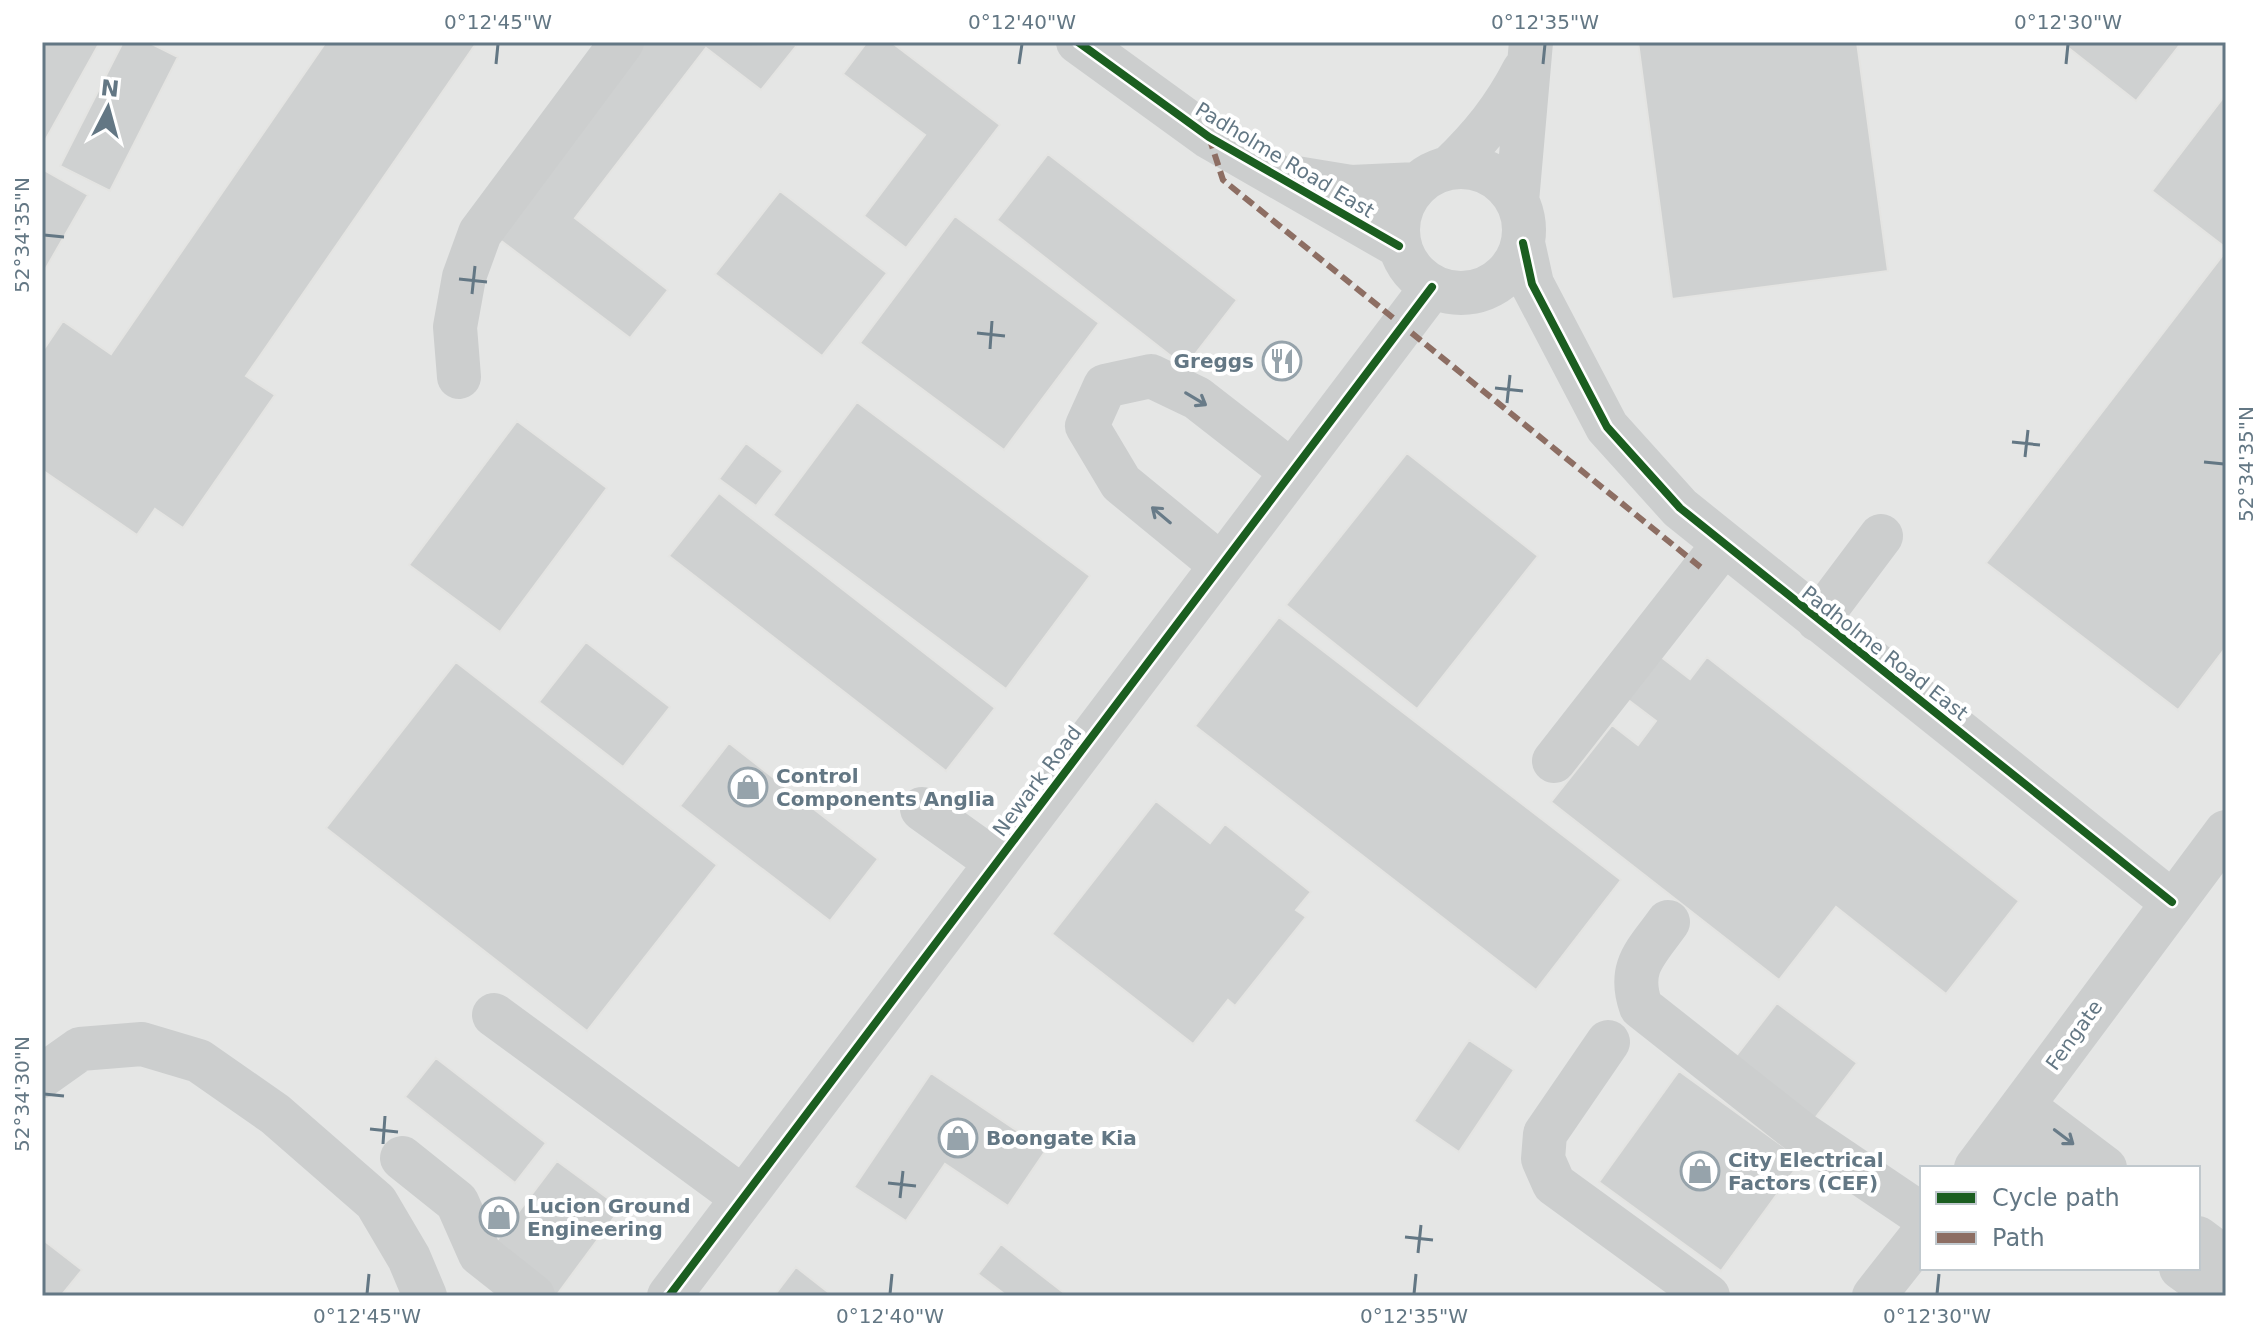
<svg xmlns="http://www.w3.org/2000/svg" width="2268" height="1338" viewBox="0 0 2268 1338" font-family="'DejaVu Sans',sans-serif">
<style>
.built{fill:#e5e6e5;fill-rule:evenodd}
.building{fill:#cfd1d1;stroke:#e4e4e2;stroke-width:2}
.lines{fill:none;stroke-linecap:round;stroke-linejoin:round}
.minor{stroke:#cccece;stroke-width:44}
.quiet{stroke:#8d6e63;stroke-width:6;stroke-dasharray:12 6;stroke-linecap:butt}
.cycleway-casing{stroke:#fff;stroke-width:13}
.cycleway{stroke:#1b5e20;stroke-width:8}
.oneway{stroke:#687b88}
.ticks{fill:none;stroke:#637784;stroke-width:3}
.labels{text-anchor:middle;stroke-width:8;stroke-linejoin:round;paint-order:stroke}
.street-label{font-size:20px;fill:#637784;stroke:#fff}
.poi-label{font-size:20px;font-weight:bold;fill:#637784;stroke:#fff;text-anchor:start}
.neatline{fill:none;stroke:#637784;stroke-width:3}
.ticks-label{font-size:20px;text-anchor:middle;fill:#637784}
</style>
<rect width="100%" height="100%" fill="#f5f5f3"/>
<path class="built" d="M42,42H2226V1296H42ZM1922,1168H2198V1268H1922Z"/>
<path class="building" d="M42,42H100L42,146Z
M123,42H148L178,57L110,191L60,166Z
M326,42H477L246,376L275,395L183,528L155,509L137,535L42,470V352L63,321L111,354Z
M640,42L797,45L761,90L706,48L575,218L668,290L630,338L492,234Z
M867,42H891L1000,125L906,248L864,216L925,135L843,74Z
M1638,42H1857L1888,271L1672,299Z
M2061,42H2182L2136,101Z
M2226,94V248L2152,191Z
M1048,154L1237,300L1185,367L997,220Z
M42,169L88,195L42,275Z
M780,191L887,273L822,356L715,274Z
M955,216L1099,323L1004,450L860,343Z
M2226,251V647L2178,710L1986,563Z
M857,402L1090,576L1006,689L773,515Z
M517,421L607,488L500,632L409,565Z
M746,443L783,471L756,506L719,479Z
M1407,453L1538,556L1417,709L1286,605Z
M719,493L995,708L946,771L669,556Z
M1279,617L1621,880L1536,990L1195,726Z
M586,642L670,707L623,767L539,702Z
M1652,650L1690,679L1707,657L2019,901L1946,994L1836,907L1779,980L1551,802L1612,725L1638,745L1656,721L1619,693Z
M456,662L717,865L587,1031L326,828Z
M729,743L878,859L830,921L680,806Z
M1156,801L1210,843L1225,824L1311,892L1296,910L1306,917L1235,1006L1228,1000L1193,1044L1052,934Z
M1777,1003L1857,1063L1806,1130L1726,1069Z
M1469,1040L1514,1070L1459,1152L1414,1121Z
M436,1058L546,1143L515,1183L405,1097Z
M1679,1071L1802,1160L1721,1271L1599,1182Z
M931,1073L1046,1150L1008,1206L945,1164L906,1221L854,1187Z
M557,1161L621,1208L556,1296H550L489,1251Z
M42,1239L82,1270L61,1296H42Z
M1001,1244L1068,1296H1007L978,1274Z
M796,1267L833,1296H774Z"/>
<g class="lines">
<path class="minor" d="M1078,42L1209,137L1399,246
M1398 230a63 63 0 1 1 126 0a63 63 0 1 1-126 0Z
M1450,167C1481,137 1504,109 1524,70
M1296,178L1351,187L1417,184
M1517,201L1531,42
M1523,243L1532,284L1607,427L1680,508L2172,902
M459,377L455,327L464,277L480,233L622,42
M1221,565L1121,483L1087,426L1105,386L1151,376L1197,398L1292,472
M1818,620L1881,536
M1554,761L1723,545
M922,809L996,862
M1668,922C1646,953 1627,967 1641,1007L1802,1134L1922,1215
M494,1015L742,1197
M1608,1042L1545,1134L1543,1159L1554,1184L1708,1296
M42,1076L80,1049L142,1044L199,1061L275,1114L376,1202L409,1258L425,1296
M2023,1106L2105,1168
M2000,1137L2043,1168
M402,1158L457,1202L480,1254L533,1296
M1976,1168L2226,832
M2198,1238L2226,1259
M2181,1268L2220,1296
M669,1296L1432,287
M1874,1296L1922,1235"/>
<path class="quiet" d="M1209,137L1223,180L1704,570"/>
<defs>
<path id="cycleway" d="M1078,42L1209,137L1399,246
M1523,243L1532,284L1607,427L1680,508L2172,902
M669,1296L1432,287"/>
</defs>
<use href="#cycleway" class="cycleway-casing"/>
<use href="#cycleway" class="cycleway"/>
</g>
<defs><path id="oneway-shaft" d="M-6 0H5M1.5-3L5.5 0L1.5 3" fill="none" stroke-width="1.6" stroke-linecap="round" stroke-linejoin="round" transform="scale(2)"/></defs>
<g class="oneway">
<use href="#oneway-shaft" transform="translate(1196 399) rotate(31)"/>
<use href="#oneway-shaft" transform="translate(1161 515) rotate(-140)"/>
<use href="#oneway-shaft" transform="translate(2064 1137) rotate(37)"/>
</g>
<path class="ticks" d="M496,64L498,44M1019,64L1022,44M1543,64L1545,44M2066,64L2068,44M44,235L64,237M459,279L487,282M472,294L475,266M977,333L1005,336M990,349L992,321M1495,388L1523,391M1507,403L1510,375M2012,442L2040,445M2025,457L2028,430M2204,462L2224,464M44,1094L64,1096M370,1129L398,1132M383,1144L385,1116M888,1183L916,1186M900,1198L903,1171M1405,1237L1433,1240M1418,1253L1421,1225M367,1294L369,1274M890,1294L892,1274M1414,1294L1416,1274M1937,1294L1939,1274"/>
<defs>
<symbol id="restaurant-ring" viewBox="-11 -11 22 22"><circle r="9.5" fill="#fff" stroke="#96a3ab" stroke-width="1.5"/><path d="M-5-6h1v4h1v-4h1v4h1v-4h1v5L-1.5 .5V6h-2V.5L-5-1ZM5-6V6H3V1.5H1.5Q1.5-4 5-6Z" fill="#96a3ab"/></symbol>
<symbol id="shop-ring" viewBox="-11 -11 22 22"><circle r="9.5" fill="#fff" stroke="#96a3ab" stroke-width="1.5"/><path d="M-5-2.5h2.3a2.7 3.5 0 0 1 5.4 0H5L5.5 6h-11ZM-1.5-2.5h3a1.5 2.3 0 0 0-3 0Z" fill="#96a3ab"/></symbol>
</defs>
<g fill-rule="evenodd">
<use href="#restaurant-ring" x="1260" y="339" width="44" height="44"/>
<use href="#shop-ring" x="726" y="765" width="44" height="44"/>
<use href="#shop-ring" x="936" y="1116" width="44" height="44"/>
<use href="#shop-ring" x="1678" y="1149" width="44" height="44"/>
<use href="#shop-ring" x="477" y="1195" width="44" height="44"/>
</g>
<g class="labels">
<g class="street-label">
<text transform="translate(1285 160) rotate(31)" y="7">Padholme Road East</text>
<text transform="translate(1885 653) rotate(38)" y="7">Padholme Road East</text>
<text transform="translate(1037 781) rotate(-53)" y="7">Newark Road</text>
<text transform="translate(2074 1035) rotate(-54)" y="7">Fengate</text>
</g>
<g class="poi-label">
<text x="1254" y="368" text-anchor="end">Greggs</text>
<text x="776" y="783">Control<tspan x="776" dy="23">Components Anglia</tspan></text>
<text x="986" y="1145">Boongate Kia</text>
<text x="1728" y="1167">City Electrical<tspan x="1728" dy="23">Factors (CEF)</tspan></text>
<text x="527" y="1213">Lucion Ground<tspan x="527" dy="23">Engineering</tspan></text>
</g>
</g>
<rect width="2268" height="1338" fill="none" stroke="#ffffff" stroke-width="88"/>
<rect x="1920" y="1166" width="280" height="104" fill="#ffffff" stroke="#c1c9ce" stroke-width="2"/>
<rect x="1936" y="1192" width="40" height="12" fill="#1b5e20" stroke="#c1c9ce" stroke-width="2"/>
<text x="1992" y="1206" font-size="24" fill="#637784">Cycle path</text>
<rect x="1936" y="1232" width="40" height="12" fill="#8d6e63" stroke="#c1c9ce" stroke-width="2"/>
<text x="1992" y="1246" font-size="24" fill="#637784">Path</text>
<g transform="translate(108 108) rotate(6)" stroke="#ffffff" stroke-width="6" paint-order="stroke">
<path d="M0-6L14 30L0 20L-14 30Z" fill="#637784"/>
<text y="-12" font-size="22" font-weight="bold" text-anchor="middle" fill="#637784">N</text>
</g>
<rect x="44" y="44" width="2180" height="1250" class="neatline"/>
<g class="ticks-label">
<text x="498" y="29">0°12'45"W</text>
<text x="1022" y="29">0°12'40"W</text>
<text x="1545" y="29">0°12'35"W</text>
<text x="2068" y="29">0°12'30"W</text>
<text transform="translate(22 235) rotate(-90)" y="7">52°34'35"N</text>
<text transform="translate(2246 464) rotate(-90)" y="7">52°34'35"N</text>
<text transform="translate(22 1094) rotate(-90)" y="7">52°34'30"N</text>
<text x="367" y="1323">0°12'45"W</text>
<text x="890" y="1323">0°12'40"W</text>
<text x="1414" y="1323">0°12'35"W</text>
<text x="1937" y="1323">0°12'30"W</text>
</g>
</svg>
